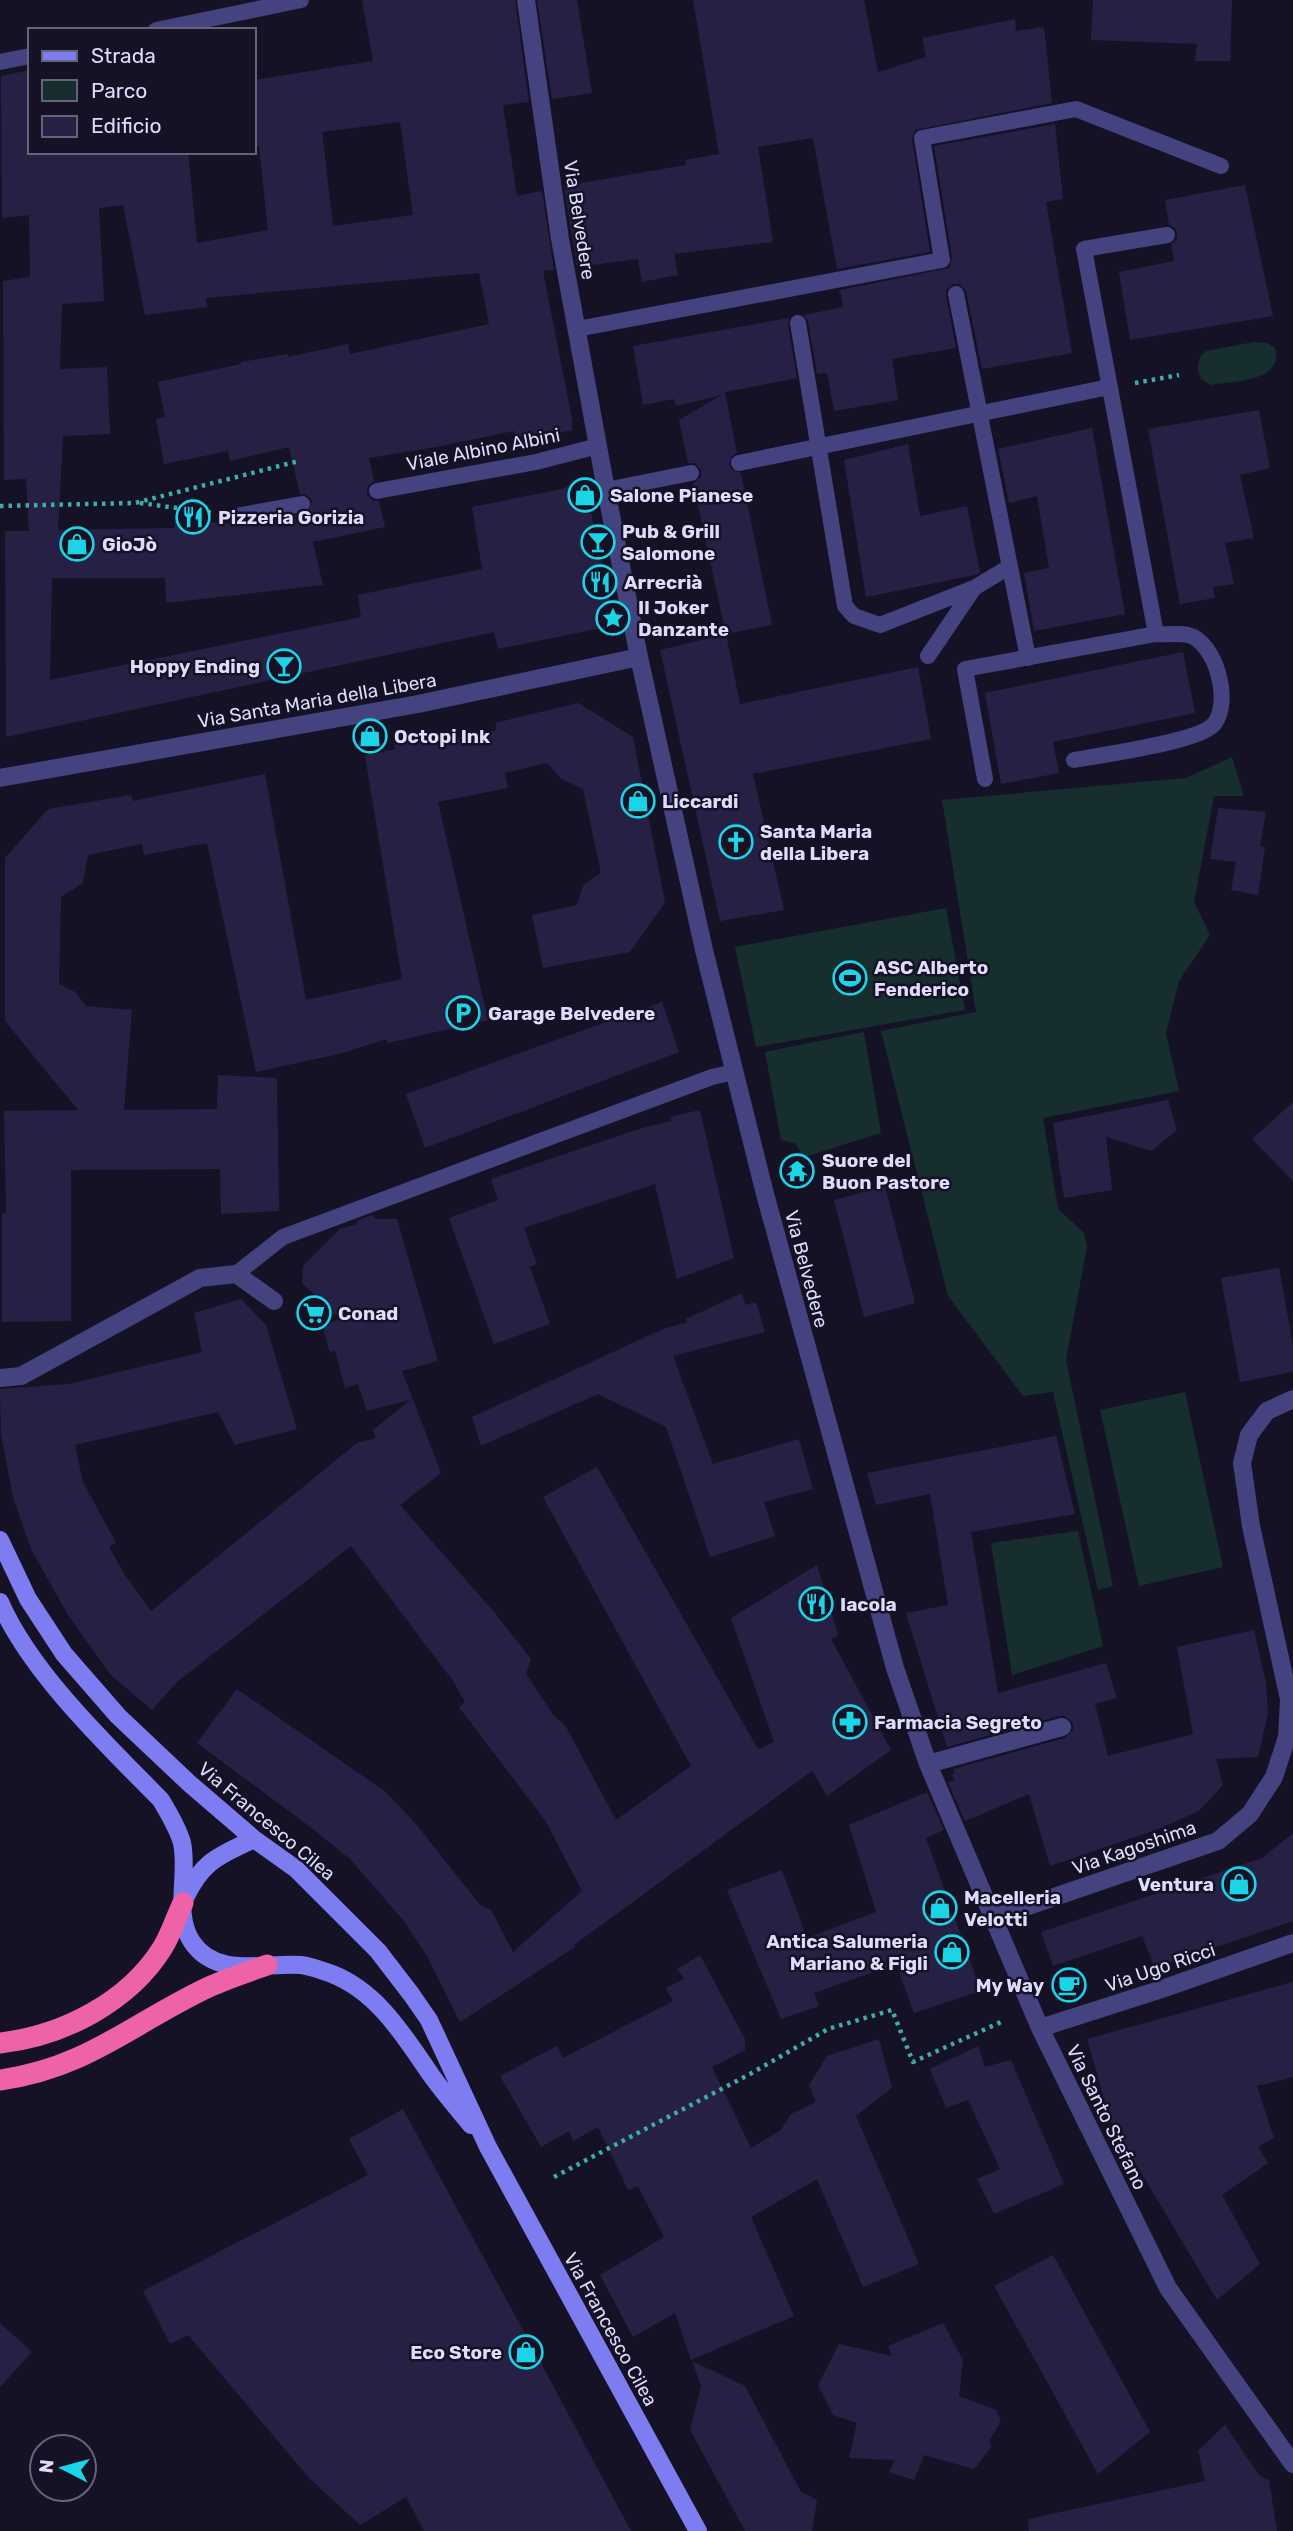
<svg xmlns="http://www.w3.org/2000/svg" width="1293" height="2531" viewBox="0 0 1293 2531" font-family="Rubik,sans-serif">
<style>
.green{fill:#162f2e}
.building{fill:#272045;fill-rule:evenodd}
.lines{fill:none;stroke-linecap:round;stroke-linejoin:round}
.path{stroke:#3dada5;stroke-width:4.5;stroke-dasharray:3.5 5;stroke-linecap:butt}
.lane{stroke:#44427f;stroke-width:16}
.street{stroke:#44427f;stroke-width:18}
.secondary{stroke:#7e7cf1;stroke-width:18}
.highway{stroke:#ee63a7;stroke-width:21}
.labels{text-anchor:middle;stroke-width:5;stroke-linejoin:round;paint-order:stroke}
.street-label{font-size:19px;fill:#dedbfb;stroke:#151226}
.poi-label{font-size:19px;font-weight:bold;fill:#dedbfb;stroke:#151226;text-anchor:start}
</style>
<rect width="100%" height="100%" fill="#151226"/>
<path class="green" d="M1254,342L1267,343L1275,348C1284,382 1234,381 1211,385L1201,379L1197,368L1201,356L1206,351Z
M1232,757L1244,796H1214L1194,902L1210,935L1179,981L1166,1033L1179,1091L1043,1118L1058,1209L1084,1233L1087,1246L1066,1360L1113,1586L1098,1590L1053,1392L1023,1396L948,1296L881,1031L976,1012L942,800L1186,778Z
M946,908L965,1010L756,1047L735,947Z
M864,1032L881,1133L804,1157L795,1143L781,1140L765,1052Z
M1185,1392L1223,1567L1139,1586L1100,1410Z
M1078,1531L1103,1646L1012,1675L991,1543Z"/>
<path class="building" d="M362,0H515L529,102L503,105L517,196L542,191L554,270L543,271L572,419V430L516,443L514,431L436,447L369,458L374,481L367,487V494L373,501H379L385,527L313,542L323,585L166,603L165,578H52L50,680L361,617L358,595L482,569L472,507L562,489L583,476L616,625L498,649L494,632L6,737L5,531H29L26,479L4,480L3,281L30,277L29,215L2,218L1,76L30,70V152H188L197,243L268,230L259,146H254V80L373,61ZM400,122L413,215L333,226L322,132ZM123,205L145,315L207,307L206,298L479,273L489,324L350,354L348,344L288,357V354L241,362V364L158,382L165,417L156,419L164,464L228,451L230,461L289,447L300,494H306L312,501L308,512L238,526L229,523L174,521L175,528L58,530L63,436L110,434L107,367L60,369L62,304L104,301L99,208Z
M537,0H577L592,93L552,99Z
M693,0H864L878,72L926,57L922,38L1015,19L1016,31L1044,27L1052,103L915,130L912,140L930,252L837,269L813,138L758,147L773,242L674,254L678,275L642,282L638,259L577,267L564,186L686,165L685,160L719,154Z
M1093,0H1232L1230,61H1195L1197,44L1091,40Z
M1055,124L1063,199L1046,202L1072,353L982,369L966,291L960,284H953L946,290V295L956,348L892,359L898,400L834,411L827,373L817,374L808,321L804,315L843,307L840,290L949,268L952,258L934,146Z
M1245,185L1273,316L1130,340L1119,272L1174,261L1171,244L1177,239V234L1175,228L1169,225L1165,200Z
M789,318L788,325L797,378L725,392L737,453L732,456L729,464L732,470L741,473L772,625L726,634L693,483L701,477V470L695,463H688L679,420L722,395L676,406L674,399L643,405L633,346Z
M1259,410L1270,468L1240,475L1254,538L1225,543L1234,584L1213,587L1215,598L1180,604L1148,429Z
M1092,428L1125,614L1034,631L1024,573L1049,568L1037,496L1009,503L998,449Z
M908,444L920,516L967,506L980,572L975,575L866,597L844,460Z
M726,634L740,704L918,667L931,739L753,774L784,910L720,921L660,650Z
M1183,652L1195,713L1053,742L1059,773L1001,784L985,693Z
M578,703L633,737L665,902L630,952L543,968L532,915L577,905L583,885L601,873L583,789L561,779L547,763L505,773L508,788L438,802L488,1020L388,1043L386,1039L343,1053L256,1072L207,843L144,855L142,844L88,855L83,883L61,897L59,984L75,992L86,1006L132,1010L124,1110L217,1109L218,1075L277,1078L279,1211L221,1214L220,1169L71,1170V1321L2,1322V1214L6,1213L4,1111L78,1110L5,1021V858L48,809L131,795L133,801L265,774L306,1000L402,979L365,756L395,749L394,742L435,734L437,742L497,730L495,723Z
M1218,808L1266,812L1260,846L1265,847L1258,895L1231,890L1236,862L1210,859Z
M662,1002L679,1052L425,1148L406,1094Z
M1168,1100L1177,1130L1151,1151L1106,1137L1112,1190L1064,1198L1053,1123Z
M1293,1102V1181L1252,1139Z
M700,1110L734,1258L677,1279L655,1184L524,1228L537,1264L530,1267L550,1324L494,1344L449,1218L498,1200L491,1179L642,1128L671,1121L670,1117Z
M885,1186L915,1303L864,1317L834,1200Z
M371,1215L377,1219H397L438,1361L402,1371L441,1473L400,1505L494,1612L531,1659L526,1674L554,1716L565,1725L616,1820L691,1766L543,1497L597,1467L758,1749L774,1742L731,1618L817,1565L838,1635L831,1639L891,1750L827,1796L812,1771L574,1945L575,1947L460,2022L427,1956L404,1921L350,1859L309,1826L197,1743L237,1689L386,1792L415,1823L481,1906L491,1910L513,1952L582,1891L545,1820L459,1707L465,1702L453,1681L351,1546L177,1682L152,1710L111,1675L68,1615L31,1549L13,1497L1,1435L0,1389L69,1384L202,1352L194,1313L241,1299L266,1325L297,1429L235,1445L218,1412L75,1445L83,1482L116,1543L109,1547L125,1575L151,1611L357,1443L376,1438L373,1430L410,1400L367,1411L358,1384L345,1388L335,1351L330,1352L322,1326L340,1319L302,1283L303,1266L340,1229L357,1224V1221Z
M1279,1268L1293,1345V1372L1240,1382L1221,1278Z
M742,1293L745,1305L756,1302L765,1332L673,1356L713,1464L799,1439L813,1489L764,1502L775,1536L710,1557L666,1427L598,1394L481,1446L472,1417L663,1329L687,1322L686,1319Z
M1056,1436L1075,1514L971,1532L998,1693L1106,1663L1117,1698L1095,1704L1108,1756L1193,1734L1177,1647L1254,1630L1266,1683L1268,1713L1258,1757L1216,1759L1223,1785L1199,1811L1161,1828L1050,1866L1029,1794L965,1821L948,1783L955,1780L952,1774H955L953,1769L1065,1738L1073,1730V1723L1065,1716H1059L947,1747L906,1613L948,1605L930,1494L876,1505L867,1473Z
M927,1792L944,1830L926,1838L981,1991L914,2013L896,1964L814,1993L819,2006L781,2019L727,1890L782,1870L807,1938L876,1912L849,1825Z
M1293,1833V1921L1155,1968L1142,1936L1053,1966L1041,1932L1262,1858Z
M700,1955L745,2039V2050L712,2067L751,2148L781,2130L791,2114L816,2102L809,2085L827,2056L879,2039L892,2088L856,2116L919,2264L863,2287L817,2179L751,2217L794,2316L691,2360L675,2313L633,2337L600,2275L664,2237L638,2186L628,2190L598,2127L573,2141L569,2131L541,2147L500,2076L557,2046L563,2058L673,2001L666,1988L684,1979L677,1969Z
M1293,1982V2077L1257,2086L1274,2138L1258,2147L1268,2163L1222,2195L1260,2264L1217,2300L1111,2122L1087,2039Z
M978,2046L985,2067L1011,2060L1064,2184L994,2214L977,2179L1000,2169L968,2100L946,2108L930,2069Z
M403,2109L543,2367L631,2531H424L406,2497L360,2525L309,2478L188,2335L170,2344L143,2291L368,2175L349,2139Z
M1053,2255L1150,2432L1098,2474L994,2286Z
M0,2323L32,2352L0,2387Z
M943,2323L963,2360L959,2396L996,2410L1001,2421L989,2441L992,2446L974,2469L924,2455L914,2480L889,2472L895,2460L849,2458L857,2423L833,2415L818,2385L839,2344L892,2356L888,2346Z
M692,2361L745,2386L801,2492L817,2500L812,2531H745L690,2430L701,2386Z
M1225,2425L1259,2475L1269,2480L1277,2531H1029L1028,2519L1205,2481L1198,2451Z"/>
<g class="lines">
<path class="path" d="M1135,383L1179,375
M140,503L214,513
M0,506L135,503L299,461
M554,2177L750,2074L828,2029L892,2010L913,2062L1001,2022"/>
<path class="lane" d="M156,30L301,0
M0,62L30,56
M956,294L1028,658
M798,323L845,606L854,616L880,625L974,588L928,656
M577,329L942,260L922,138L1076,109L1221,166
M739,463L1109,387
M606,490L691,473
M377,491L536,462L598,446
M236,516L302,504
M974,588L1009,567
M1074,760C1100,755 1200,742 1214,724C1232,702 1216,642 1188,635C1179,633 1166,635 1156,634
M985,779L965,669L1156,634L1084,249L1167,235
M236,1274L283,1237L712,1077L734,1072"/>
<path class="street" d="M526,0L560,239L606,490L639,657L704,950L765,1194L895,1668L928,1764L1040,2028L1168,2288L1293,2464
M0,778L418,704L639,657
M0,1378L21,1376L200,1278L236,1274L274,1301
M928,1764L1062,1727
M993,1918L1218,1841L1250,1814L1274,1777L1287,1737L1289,1699L1251,1526L1242,1463L1249,1435L1267,1411L1293,1399
M1040,2028L1162,1989L1293,1943"/>
<path class="secondary" d="M0,1540L28,1599L64,1654L118,1716L190,1784L254,1839L296,1869L378,1951L411,1994L429,2020L488,2147L698,2531
M0,1602C31,1673 107,1745 161,1800C169,1814 178,1828 182,1843C189,1875 173,1914 192,1942C217,1979 264,1962 301,1965C311,1966 323,1971 332,1974C378,1992 404,2036 431,2075C443,2092 457,2108 471,2125
M185,1898C203,1860 219,1856 254,1839"/>
<path class="highway" d="M0,2043C63,2036 129,2002 163,1947C171,1934 176,1917 183,1903
M0,2080C88,2068 135,2021 211,1986C229,1978 248,1972 267,1965"/>
</g>
<defs>
<symbol id="shop-ring" viewBox="-11 -11 22 22"><circle r="9.5" fill="#151226" stroke="#1bd4e6" stroke-width="1.5"/><path d="M-5-2.5h2.3a2.7 3.5 0 0 1 5.4 0H5L5.5 6h-11ZM-1.5-2.5h3a1.5 2.3 0 0 0-3 0Z" fill="#1bd4e6"/></symbol>
<symbol id="restaurant-ring" viewBox="-11 -11 22 22"><circle r="9.5" fill="#151226" stroke="#1bd4e6" stroke-width="1.5"/><path d="M-5-6h1v4h1v-4h1v4h1v-4h1v5L-1.5 .5V6h-2V.5L-5-1ZM5-6V6H3V1.5H1.5Q1.5-4 5-6Z" fill="#1bd4e6"/></symbol>
<symbol id="bar-ring" viewBox="-11 -11 22 22"><circle r="9.5" fill="#151226" stroke="#1bd4e6" stroke-width="1.5"/><path d="M-6-5H6L.8 .8V4.5H3.5V6h-7V4.5H-.8V.8Z" fill="#1bd4e6"/></symbol>
<symbol id="sight-ring" viewBox="-11 -11 22 22"><circle r="9.5" fill="#151226" stroke="#1bd4e6" stroke-width="1.5"/><path d="M0-6L1.8-2.2L6-1.7L2.9 1.2L3.7 5.4L0 3.3L-3.7 5.4L-2.9 1.2L-6-1.7L-1.8-2.2Z" fill="#1bd4e6"/></symbol>
<symbol id="church-ring" viewBox="-11 -11 22 22"><circle r="9.5" fill="#151226" stroke="#1bd4e6" stroke-width="1.5"/><path d="M-1.2-6h2.4v3.5h3.3v2.4h-3.3V6h-2.4V-.1h-3.3v-2.4h3.3Z" fill="#1bd4e6"/></symbol>
<symbol id="stadium-ring" viewBox="-11 -11 22 22"><circle r="9.5" fill="#151226" stroke="#1bd4e6" stroke-width="1.5"/><path d="M0-5a6.5 5 0 1 0 0 10a6.5 5 0 1 0 0-10ZM-3.5-1.8h7v3.6h-7Z" fill="#1bd4e6"/></symbol>
<symbol id="parking-ring" viewBox="-11 -11 22 22"><circle r="9.5" fill="#151226" stroke="#1bd4e6" stroke-width="1.5"/><path d="M-3.5-5.5H1a3.5 3.5 0 0 1 0 7H-1V5.5H-3.5ZM-1-3.4V-.6H.8a1.4 1.4 0 0 0 0-2.8Z" fill="#1bd4e6"/></symbol>
<symbol id="temple-ring" viewBox="-11 -11 22 22"><circle r="9.5" fill="#151226" stroke="#1bd4e6" stroke-width="1.5"/><path d="M0-6L5-2H3V0L6.5 2.5H4V6H1.5V3h-3V6H-4V2.5H-6.5L-3 0V-2H-5Z" fill="#1bd4e6"/></symbol>
<symbol id="supermarket-ring" viewBox="-11 -11 22 22"><circle r="9.5" fill="#151226" stroke="#1bd4e6" stroke-width="1.5"/><path d="M-6-5.5h2.5l.6 2H6L4.5 2H-2.5L-4.4-4H-6ZM-1.5 3.2a1.3 1.3 0 1 0 .1 0ZM3 3.2a1.3 1.3 0 1 0 .1 0Z" fill="#1bd4e6"/></symbol>
<symbol id="pharmacy-ring" viewBox="-11 -11 22 22"><circle r="9.5" fill="#151226" stroke="#1bd4e6" stroke-width="1.5"/><path d="M-2-6h4v4h4v4h-4v4h-4v-4h-4v-4h4Z" fill="#1bd4e6"/></symbol>
<symbol id="cafe-ring" viewBox="-11 -11 22 22"><circle r="9.5" fill="#151226" stroke="#1bd4e6" stroke-width="1.5"/><path d="M-5.5-4.5H6V0H3Q3 3.5 0 3.5H-2.5Q-5.5 3.5-5.5 0ZM3-3.2v2h1.7v-2ZM-6 4.5H4V6H-6Z" fill="#1bd4e6"/></symbol>
</defs>
<g fill-rule="evenodd">
<use href="#shop-ring" x="566" y="476" width="38" height="38"/>
<use href="#restaurant-ring" x="174" y="498" width="38" height="38"/>
<use href="#bar-ring" x="579" y="523" width="38" height="38"/>
<use href="#shop-ring" x="58" y="525" width="38" height="38"/>
<use href="#restaurant-ring" x="581" y="563" width="38" height="38"/>
<use href="#sight-ring" x="594" y="599" width="38" height="38"/>
<use href="#bar-ring" x="265" y="647" width="38" height="38"/>
<use href="#shop-ring" x="351" y="717" width="38" height="38"/>
<use href="#shop-ring" x="619" y="782" width="38" height="38"/>
<use href="#church-ring" x="717" y="823" width="38" height="38"/>
<use href="#stadium-ring" x="831" y="959" width="38" height="38"/>
<use href="#parking-ring" x="444" y="994" width="38" height="38"/>
<use href="#temple-ring" x="778" y="1152" width="38" height="38"/>
<use href="#supermarket-ring" x="295" y="1294" width="38" height="38"/>
<use href="#restaurant-ring" x="797" y="1585" width="38" height="38"/>
<use href="#pharmacy-ring" x="831" y="1703" width="38" height="38"/>
<use href="#shop-ring" x="1220" y="1865" width="38" height="38"/>
<use href="#shop-ring" x="921" y="1889" width="38" height="38"/>
<use href="#shop-ring" x="933" y="1933" width="38" height="38"/>
<use href="#cafe-ring" x="1050" y="1966" width="38" height="38"/>
<use href="#shop-ring" x="507" y="2333" width="38" height="38"/>
</g>
<g class="labels">
<g class="street-label">
<text transform="translate(580 220) rotate(81)" y="7">Via Belvedere</text>
<text transform="translate(483 449) rotate(-11)" y="7">Viale Albino Albini</text>
<text transform="translate(317 700) rotate(-10)" y="7">Via Santa Maria della Libera</text>
<text transform="translate(807 1269) rotate(75)" y="7">Via Belvedere</text>
<text transform="translate(267 1821) rotate(40)" y="7">Via Francesco Cilea</text>
<text transform="translate(1134 1847) rotate(-19)" y="7">Via Kagoshima</text>
<text transform="translate(1160 1967) rotate(-19)" y="7">Via Ugo Ricci</text>
<text transform="translate(1107 2117) rotate(64)" y="7">Via Santo Stefano</text>
<text transform="translate(611 2329) rotate(61)" y="7">Via Francesco Cilea</text>
</g>
<g class="poi-label">
<text x="610" y="502">Salone Pianese</text>
<text x="218" y="524">Pizzeria Gorizia</text>
<text x="622" y="538">Pub &amp; Grill<tspan x="622" dy="22">Salomone</tspan></text>
<text x="102" y="551">GioJò</text>
<text x="624" y="589">Arrecrià</text>
<text x="638" y="614">Il Joker<tspan x="638" dy="22">Danzante</tspan></text>
<text x="260" y="673" text-anchor="end">Hoppy Ending</text>
<text x="394" y="743">Octopi Ink</text>
<text x="662" y="808">Liccardi</text>
<text x="760" y="838">Santa Maria<tspan x="760" dy="22">della Libera</tspan></text>
<text x="874" y="974">ASC Alberto<tspan x="874" dy="22">Fenderico</tspan></text>
<text x="488" y="1020">Garage Belvedere</text>
<text x="822" y="1167">Suore del<tspan x="822" dy="22">Buon Pastore</tspan></text>
<text x="338" y="1320">Conad</text>
<text x="840" y="1611">Iacola</text>
<text x="874" y="1729">Farmacia Segreto</text>
<text x="1214" y="1891" text-anchor="end">Ventura</text>
<text x="964" y="1904">Macelleria<tspan x="964" dy="22">Velotti</tspan></text>
<text x="928" y="1948" text-anchor="end">Antica Salumeria<tspan x="928" dy="22">Mariano &amp; Figli</tspan></text>
<text x="1044" y="1992" text-anchor="end">My Way</text>
<text x="502" y="2359" text-anchor="end">Eco Store</text>
</g>
</g>
<rect x="28" y="28" width="228" height="126" fill="#151226" stroke="#65627b" stroke-width="2"/>
<rect x="42" y="51" width="35" height="10" fill="#7e7cf1" stroke="#65627b" stroke-width="2"/>
<text x="91" y="63" font-size="21" fill="#dedbfb">Strada</text>
<rect x="42" y="80" width="35" height="21" fill="#162f2e" stroke="#65627b" stroke-width="2"/>
<text x="91" y="98" font-size="21" fill="#dedbfb">Parco</text>
<rect x="42" y="116" width="35" height="21" fill="#272045" stroke="#65627b" stroke-width="2"/>
<text x="91" y="133" font-size="21" fill="#dedbfb">Edificio</text>
<g transform="translate(63 2468) rotate(276)"><circle r="33" fill="#151226" stroke="#65627b" stroke-width="2"/>
<path d="M0-5L12 26L0 18L-12 26Z" fill="#1bd4e6"/>
<text y="-10" font-size="19" font-weight="bold" text-anchor="middle" fill="#dedbfb">N</text>
</g>
</svg>
